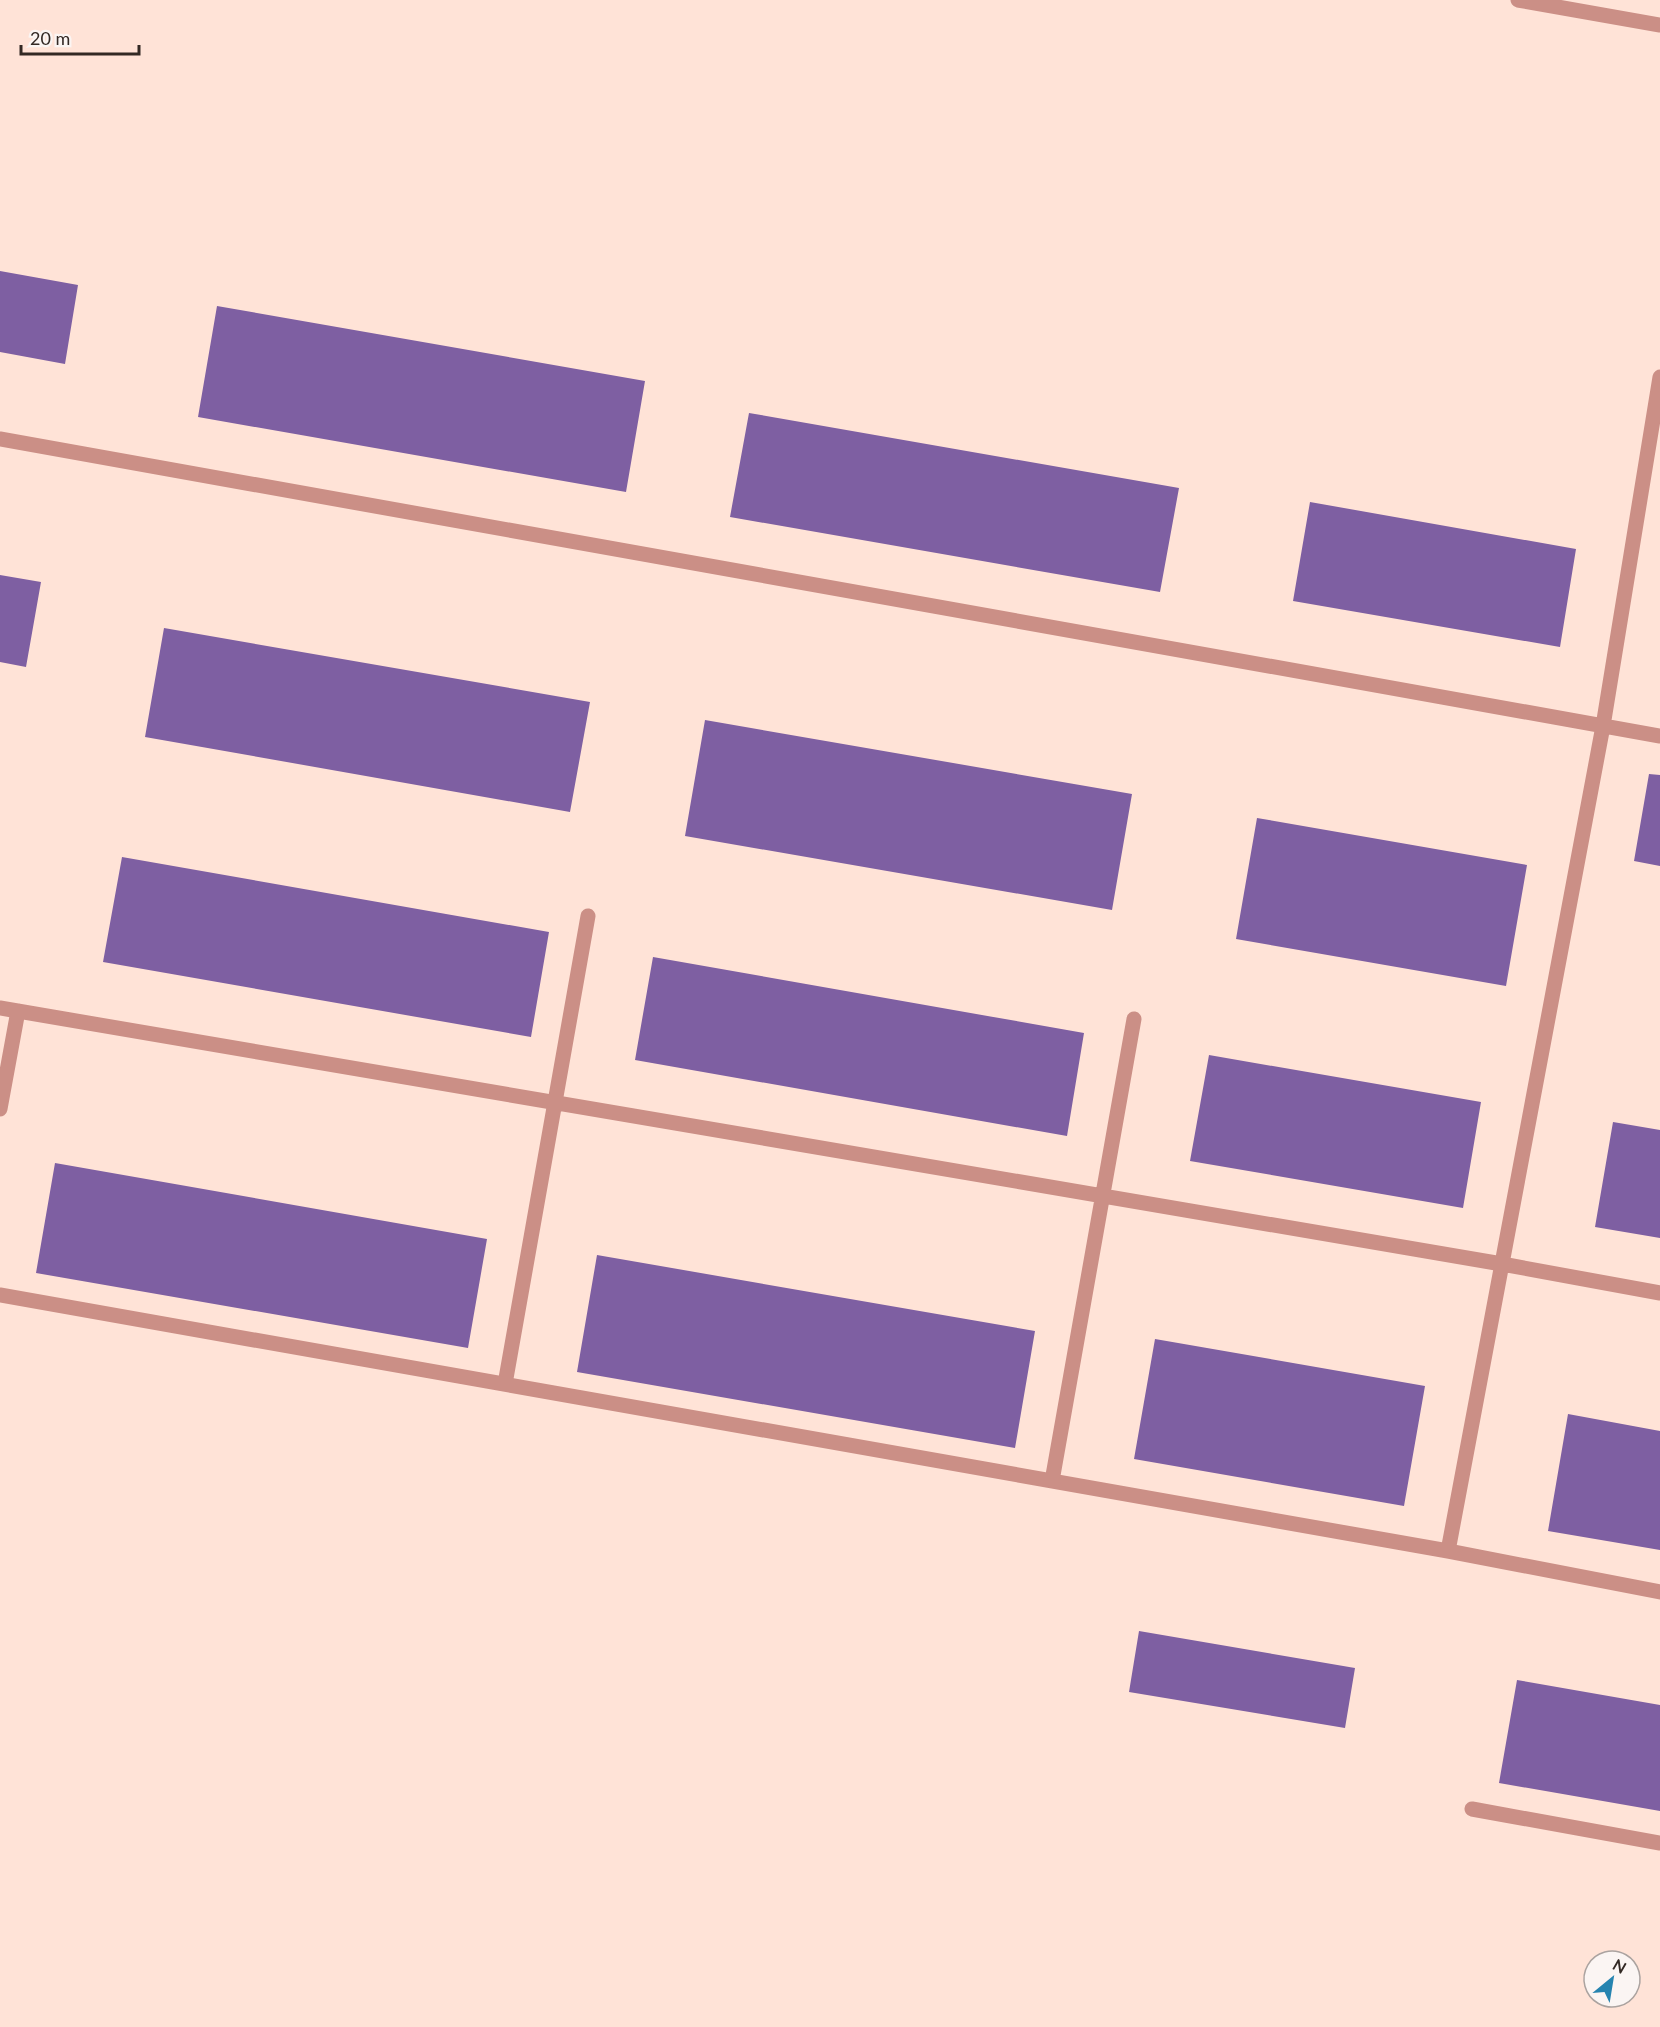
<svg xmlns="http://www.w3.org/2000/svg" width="1660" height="2027" viewBox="0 0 1660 2027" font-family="Lato,sans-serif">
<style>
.building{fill:#7e5fa2}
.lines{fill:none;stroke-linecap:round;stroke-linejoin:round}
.service{stroke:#cb8f86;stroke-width:15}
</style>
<rect width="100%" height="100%" fill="#ffe3d7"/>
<path class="building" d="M0,271L78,285L65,364L0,352Z
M217,306L645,381L626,492L198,417Z
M749,413L1179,488L1160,592L730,517Z
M1310,502L1576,549L1560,647L1293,601Z
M0,575L41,582L26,667L0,662Z
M164,628L590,702L570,812L145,737Z
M705,720L1132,794L1112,910L685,836Z
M1649,774L1660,775V866L1634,861Z
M1257,818L1527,865L1506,986L1236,939Z
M122,857L549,932L531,1037L103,962Z
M653,957L1084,1033L1067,1136L635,1060Z
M1209,1055L1481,1102L1463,1208L1190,1161Z
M1613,1122L1660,1130V1238L1595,1227Z
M55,1163L487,1239L468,1348L36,1273Z
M597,1255L1035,1331L1015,1448L577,1372Z
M1155,1339L1425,1386L1404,1506L1134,1459Z
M1568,1414L1660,1431V1550L1548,1531Z
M1139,1631L1355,1668L1345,1728L1129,1692Z
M1517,1680L1660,1705V1811L1499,1783Z"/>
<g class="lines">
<path class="service" d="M1518,0L1660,25
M0,439L1660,736
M0,1008L1502,1264L1660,1293
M0,1109L18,1011
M0,1295L1448,1551L1660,1592
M505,1384L588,916
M1052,1481L1134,1019
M1448,1551L1603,726L1660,377
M1472,1809L1660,1843"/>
</g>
<g transform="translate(1612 1979) rotate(30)"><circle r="28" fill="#fbf5f3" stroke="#aba3a0" stroke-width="1.5"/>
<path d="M0-4.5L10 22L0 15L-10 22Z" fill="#2684b0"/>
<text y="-9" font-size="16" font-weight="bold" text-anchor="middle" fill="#332924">N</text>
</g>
<path d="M21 45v9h118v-9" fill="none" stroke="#332924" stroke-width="3"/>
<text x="30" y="45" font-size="18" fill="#332924" stroke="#fbf5f3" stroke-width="4.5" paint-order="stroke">20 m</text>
</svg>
